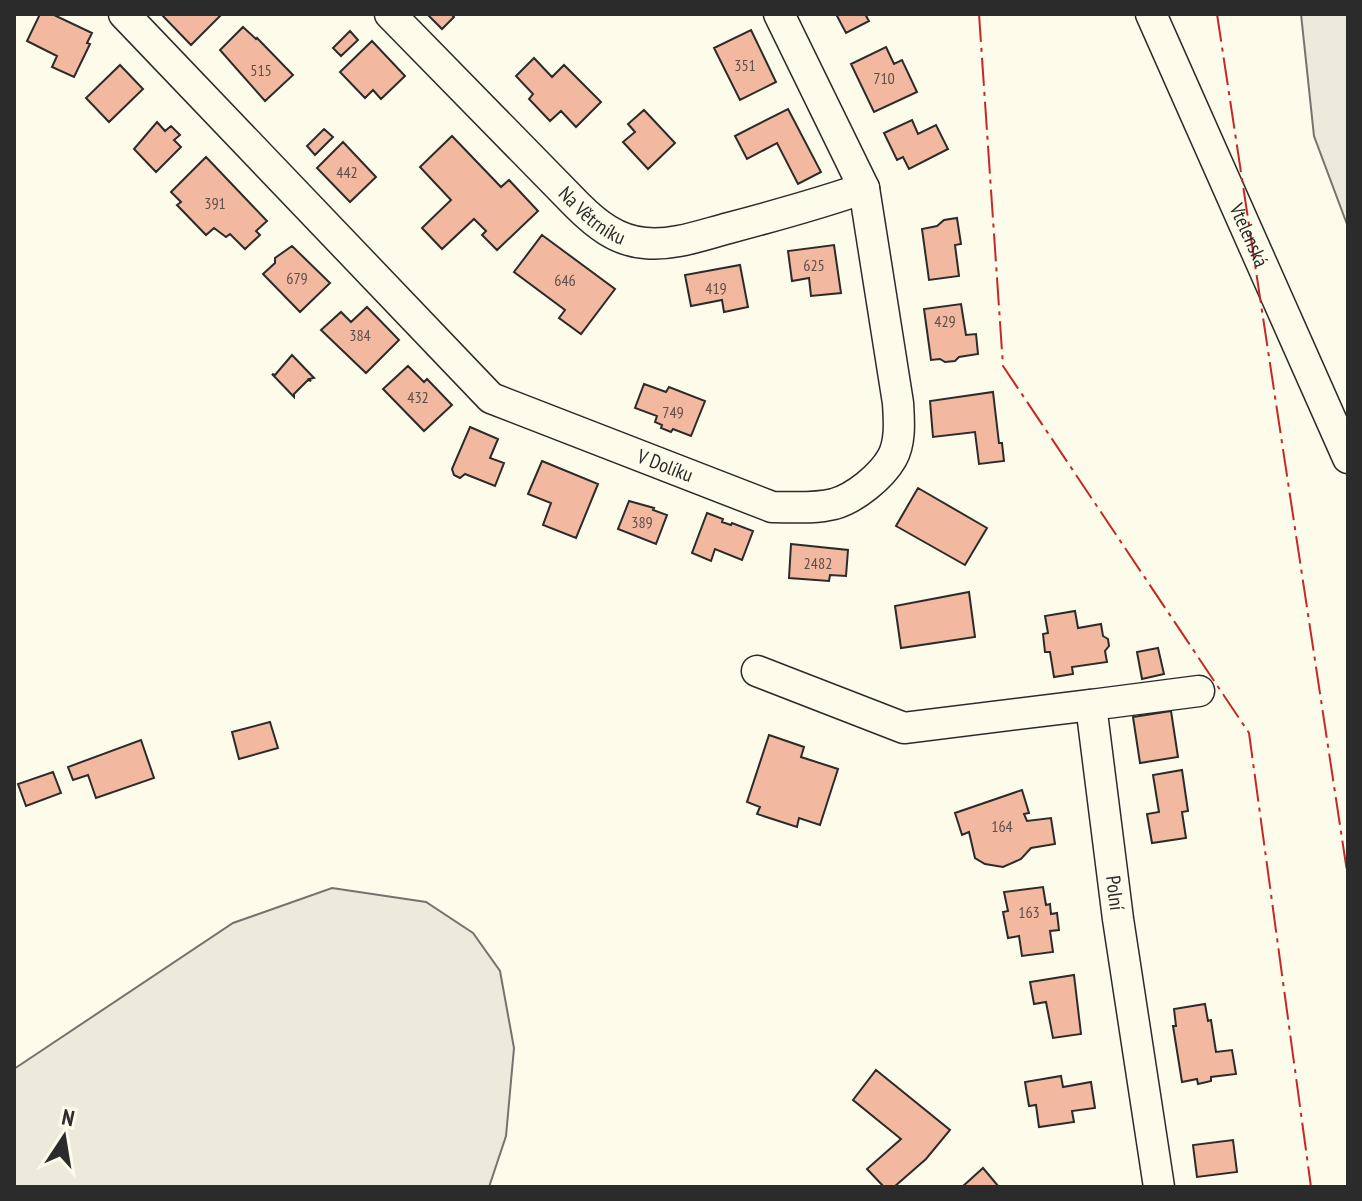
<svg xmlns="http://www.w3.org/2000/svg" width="1362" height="1201" viewBox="0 0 1362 1201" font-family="'PT Sans Narrow',sans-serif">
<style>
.green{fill:#ecebdb;stroke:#74746e;stroke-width:2}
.building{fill:#f2b8a0;stroke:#2b2b2b;stroke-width:2}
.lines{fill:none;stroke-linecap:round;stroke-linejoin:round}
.minor-casing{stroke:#2b2b2b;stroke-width:33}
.minor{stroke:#fdfbea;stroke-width:30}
.power{stroke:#c62828;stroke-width:2;stroke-dasharray:28 6 4 6;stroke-linecap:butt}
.labels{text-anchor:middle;stroke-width:6;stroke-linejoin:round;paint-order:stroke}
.number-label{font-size:16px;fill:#5d4e48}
.street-label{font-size:20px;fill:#2b2b2b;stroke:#fdfbea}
</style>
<rect width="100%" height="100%" fill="#fdfbea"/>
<path class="green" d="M1301,14H1348V227L1314,136Z
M332,888L426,902L473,933L500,971L514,1048L506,1136L489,1187H14V1069L233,923Z"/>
<path class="building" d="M40,14H52L92,33L87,43L90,44L74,77L52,67L57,56L27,41Z
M161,14H222L191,45Z
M427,14H451L454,17L442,29Z
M836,14H865L869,21L846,33Z
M243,27L256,39L257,38L293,75L265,101L220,50Z
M751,30L776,82L740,100L714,48Z
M350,31L358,40L341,56L333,48Z
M372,41L405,76L381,99L373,90L365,98L340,72Z
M886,47L894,64L902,60L917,92L874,112L851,64Z
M534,58L552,77L564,65L601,102L576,127L561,111L550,121L529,99L533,94L516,76Z
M120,65L143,89L109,122L86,98Z
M788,109L821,172L798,184L777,143L747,159L735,136Z
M644,110L675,143L648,169L623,142L635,132L628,124Z
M912,120L918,134L936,125L948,149L909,169L903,157L897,160L884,133Z
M157,122L165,131L171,126L180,135L174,140L181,147L156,172L134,149Z
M324,129L333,137L315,155L307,146Z
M452,136L501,187L509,180L538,211L497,250L482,235L486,231L474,219L442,249L422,228L451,200L420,167Z
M343,142L376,177L350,202L317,168Z
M206,157L267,221L256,231L260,235L245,249L230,234L226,237L214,228L206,235L177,205L181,202L171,192Z
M957,218L961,244L955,245L959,276L929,280L922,229L937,226L944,220Z
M542,235L615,289L581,334L559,318L565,310L514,272Z
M834,245L841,293L811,296L809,278L792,281L788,251Z
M292,246L330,283L300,312L263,274L275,263V258Z
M740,265L748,307L724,312L722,300L691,306L685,275Z
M961,304L966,335L976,334L978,354L959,357L955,361L945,362L940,359L931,360L924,309Z
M367,307L399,340L366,373L321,330L341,312L351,322Z
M292,355L314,378L309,379L311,381L308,380L294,394V397L272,374L275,375Z
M408,366L424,382L427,379L452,405L424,431L383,389Z
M644,384L666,392L669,387L705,401L691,436L673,429L671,432L661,428L662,425L655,422L657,416L635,408Z
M993,392L999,443H1002L1004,461L979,464L975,432L933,437L930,401Z
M470,427L498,439L490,458L504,463L495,486L465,474L460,478L454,475L452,469Z
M542,461L598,484L576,538L543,525L551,503L528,494Z
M918,488L987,528L965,565L896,526Z
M629,501L654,508L653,510L667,515L656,544L618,529Z
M707,513L723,519L722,522L731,525L732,523L753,531L742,560L715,549L711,561L692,553Z
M791,544L848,550L846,576L830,575L829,581L789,578Z
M969,592L975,637L901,648L895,606Z
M1075,611L1078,628L1101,624L1103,636L1108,639L1109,646L1105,651L1107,662L1072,667L1073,674L1054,677L1050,652H1045L1043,634L1048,633L1045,616Z
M1158,648L1164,674L1142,679L1137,652Z
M1171,711L1178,757L1140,763L1133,717Z
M270,722L278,748L239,759L232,732Z
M769,735L804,747L801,757L838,769L820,825L799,818L797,827L757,814L760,807L747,802Z
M141,740L154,778L96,798L88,775L73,780L68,767Z
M1182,770L1188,811L1182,812L1186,838L1152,843L1147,814L1159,812L1153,775Z
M53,772L61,793L26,806L18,784Z
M1022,790L1029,813L1024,814L1027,821L1051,818L1055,844L1031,848L1021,859L1003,867L985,864L975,858L969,832L962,835L955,813Z
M1043,887L1046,905L1050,904L1051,914L1057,913L1059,930L1050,931L1053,952L1022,956L1019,936L1008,938L1003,912L1008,911L1004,892Z
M1074,975L1081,1034L1053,1038L1046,1002L1034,1004L1030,982Z
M1205,1004L1208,1021L1211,1020L1216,1052L1232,1050L1236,1074L1211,1077V1081L1198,1084L1197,1079L1182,1082L1173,1026H1176L1174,1009Z
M876,1070L950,1130L926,1159L894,1187H884L867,1169L901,1139L853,1100Z
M1061,1076L1063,1087L1091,1082L1095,1108L1072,1111L1074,1122L1039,1127L1036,1105L1029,1106L1025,1082Z
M1233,1140L1237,1172L1197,1177L1193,1145Z
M983,1168L999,1187H962Z"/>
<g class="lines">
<defs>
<g id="minor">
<path id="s1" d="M124,14L491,398L772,507C792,507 814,509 834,504C855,498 881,477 892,458C901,442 899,420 898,403L864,188L779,14"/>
<path id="s2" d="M390,14L577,205C596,224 617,241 645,243C673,246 702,235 729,228C774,216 819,204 864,188"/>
<path id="s3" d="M1151,14L1348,458"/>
<path d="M757,671L904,728L1091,705"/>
<path d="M1159,1187L1118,919L1091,705L1199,691"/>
</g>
</defs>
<use href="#minor" class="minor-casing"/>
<use href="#minor" class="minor"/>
<path class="power" d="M979,14L1003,366L1249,733L1311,1187
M1217,14L1348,878"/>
</g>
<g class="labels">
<g class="number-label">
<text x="745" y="71">351</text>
<text x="261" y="76">515</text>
<text x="884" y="84">710</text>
<text x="347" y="178">442</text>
<text x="215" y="209">391</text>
<text x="814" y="271">625</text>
<text x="297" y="284">679</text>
<text x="565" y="286">646</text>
<text x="716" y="294">419</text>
<text x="945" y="327">429</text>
<text x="360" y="341">384</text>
<text x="418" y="403">432</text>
<text x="673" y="418">749</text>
<text x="642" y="528">389</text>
<text x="818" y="569">2482</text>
<text x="1002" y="832">164</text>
<text x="1029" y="918">163</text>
</g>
<g class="street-label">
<text dy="7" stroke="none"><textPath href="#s2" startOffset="286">Na Větrníku</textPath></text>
<text dy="7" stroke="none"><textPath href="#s3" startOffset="242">Vtelenská</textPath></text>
<text dy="7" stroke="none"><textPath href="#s1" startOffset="718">V Dolíku</textPath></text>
<text transform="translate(1115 893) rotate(83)" y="7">Polní</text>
</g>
</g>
<rect width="1362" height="1201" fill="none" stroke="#2b2b2b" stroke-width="32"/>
<g transform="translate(64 1137) rotate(12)" stroke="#fdfbea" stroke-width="6" paint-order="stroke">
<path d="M0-6L14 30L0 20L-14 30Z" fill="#2b2b2b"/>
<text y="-12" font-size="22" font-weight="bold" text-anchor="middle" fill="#2b2b2b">N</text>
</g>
</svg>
